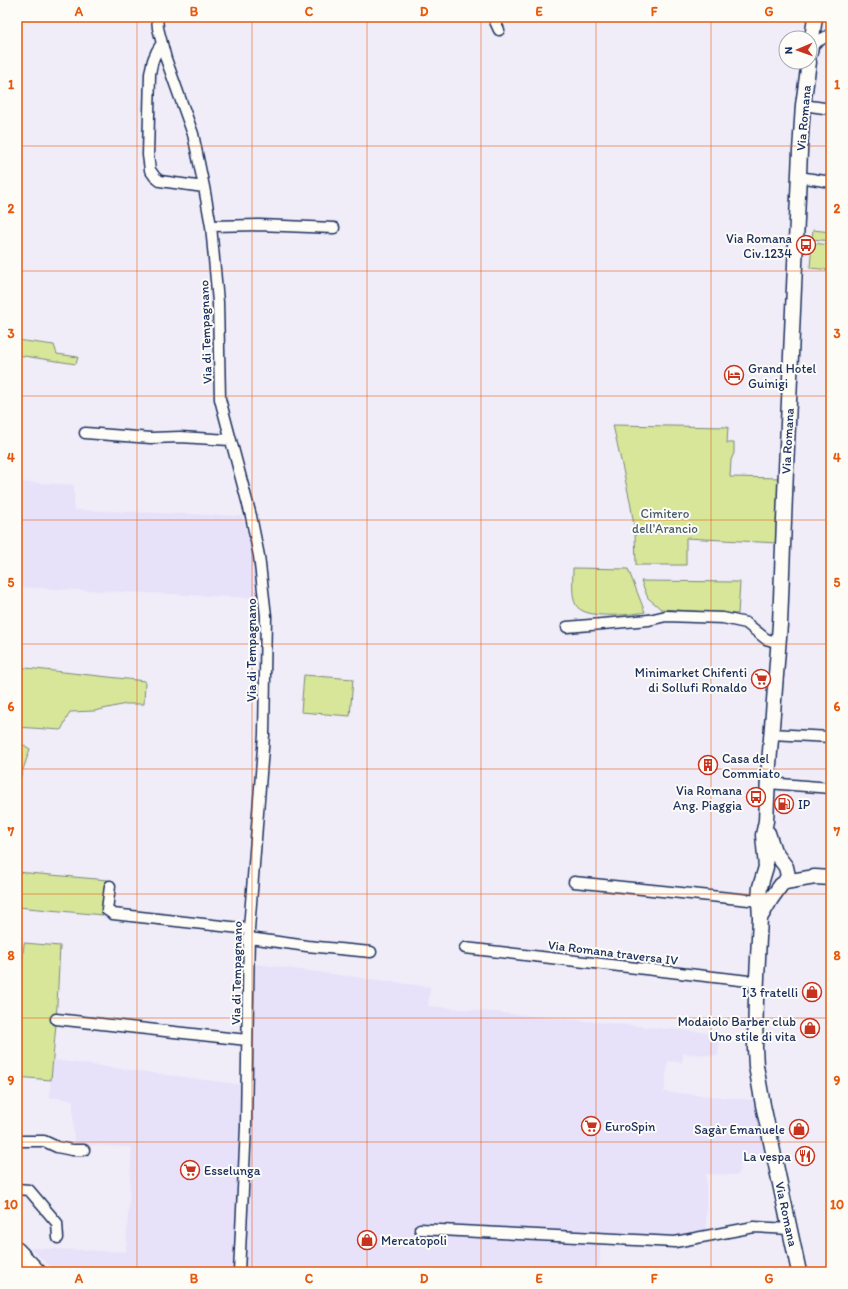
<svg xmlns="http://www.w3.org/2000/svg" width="848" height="1289" viewBox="0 0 848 1289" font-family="Itim,sans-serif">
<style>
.built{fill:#e7e1f9}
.green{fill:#d7e699;stroke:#798a7c}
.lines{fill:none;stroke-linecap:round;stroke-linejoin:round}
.minor-casing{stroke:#1b2f5e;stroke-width:13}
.secondary-casing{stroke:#1b2f5e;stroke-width:17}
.primary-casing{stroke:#1b2f5e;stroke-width:18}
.minor{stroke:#fdfcf7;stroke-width:10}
.secondary{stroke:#fdfcf7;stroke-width:14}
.primary{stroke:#fdfcf7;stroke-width:15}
.grid{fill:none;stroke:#e8590c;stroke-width:1;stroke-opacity:0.55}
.labels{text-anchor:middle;stroke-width:4;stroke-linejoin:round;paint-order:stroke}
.street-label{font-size:13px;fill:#1b2f5e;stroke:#fdfcf7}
.poi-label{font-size:13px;fill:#1b2f5e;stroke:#fdfcf7;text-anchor:end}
.park-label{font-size:13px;fill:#4a5d6d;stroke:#fdfcf7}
.neatline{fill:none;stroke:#e8590c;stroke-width:1.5}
.grid-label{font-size:13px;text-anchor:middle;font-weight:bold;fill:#e8590c}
</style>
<rect width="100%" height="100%" fill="#f0ecf8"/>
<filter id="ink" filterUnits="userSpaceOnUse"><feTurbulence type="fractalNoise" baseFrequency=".025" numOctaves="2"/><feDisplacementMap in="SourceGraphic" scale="8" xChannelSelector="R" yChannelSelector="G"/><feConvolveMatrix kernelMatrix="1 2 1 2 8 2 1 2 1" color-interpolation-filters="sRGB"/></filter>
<g filter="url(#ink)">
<path class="built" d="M17,482L74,485V510L242,516L254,557L257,598L17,587Z
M255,964L430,987L428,1006L720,1034L718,1056L683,1053L682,1062L668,1061L664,1092L754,1100L766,1154L742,1156L738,1175L706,1174V1230L674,1238L601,1236L599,1272H56L30,1248L126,1252L132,1147L74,1144L73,1100L49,1097L53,1060L251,1086Z"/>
<path class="green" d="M813,230L831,232V241L812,239Z
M812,243L831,245V270L810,268Z
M17,340L54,345L57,354L78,357L76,364L17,355Z
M613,425L728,427L727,443H734V453L731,460L730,477L781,478L777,543L686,538V565H636L635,532L630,501Z
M573,568L628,569L645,612C630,615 584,620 576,605C571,597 573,578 573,568Z
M641,581L740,582L738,614L661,609L648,598Z
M17,667L145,681L144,704H126L94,711L70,712L61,730L17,727Z
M304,675L353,679L350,716L301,712Z
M17,741L30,749L17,787Z
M17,872L108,880L103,915L17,907Z
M24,943L60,946L56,1024L51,1080L17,1077V1022Z"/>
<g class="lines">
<defs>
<path id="minor" d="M157,17L158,28L166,59L193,134L204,187L211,226L218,302L220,399L251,516L259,556L266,616L264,735L249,929L246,1127L239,1272
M493,17L499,30
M162,43C154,54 152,62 150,74L148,155L150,170L155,177L160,181L204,187
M811,45L831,34
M803,105L831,109
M799,177L831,182
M211,226L259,225L334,228
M85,433L151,438L180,437L230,440
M567,627L649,620L666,616L723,618L746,623L766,639L779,643
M771,734L831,737
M768,783L831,788
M574,882L759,901
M110,886L107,910L113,914L249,929
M249,938L307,946L371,952
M465,948L757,982
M56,1019L247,1040
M17,1141H44L57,1147L72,1150H84
M17,1189L29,1190L57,1223L58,1238
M420,1229L675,1242L754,1227L790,1229"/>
<path id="secondary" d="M810,53L815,17
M785,882L815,877L831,878
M760,918L771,899L781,885L785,882L788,876L786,867L774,851L768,833
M799,1272L763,1105L756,1066L755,1048L756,998L760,918L759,901L760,887L766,867L763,835L766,821L768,777L780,624L786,469L800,151L803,105L809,62"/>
<path id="primary" d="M17,1250L38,1272"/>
</defs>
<use href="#minor" class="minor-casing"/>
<use href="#secondary" class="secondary-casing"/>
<use href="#primary" class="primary-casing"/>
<use href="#minor" class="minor"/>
<use href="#secondary" class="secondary"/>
<use href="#primary" class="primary"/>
</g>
</g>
<path class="grid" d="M137,17V1272M252,17V1272M367,17V1272M481,17V1272M596,17V1272M711,17V1272M17,146H831M17,271H831M17,396H831M17,520H831M17,644H831M17,769H831M17,894H831M17,1018H831M17,1142H831"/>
<defs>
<symbol id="bus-ring" viewBox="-11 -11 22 22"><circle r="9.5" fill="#fdfcf7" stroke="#c8321e" stroke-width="1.5"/><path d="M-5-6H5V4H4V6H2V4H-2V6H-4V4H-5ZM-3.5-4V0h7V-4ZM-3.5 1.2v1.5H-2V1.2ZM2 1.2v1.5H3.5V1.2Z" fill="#c8321e"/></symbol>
<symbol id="hotel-ring" viewBox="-11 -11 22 22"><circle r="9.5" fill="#fdfcf7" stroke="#c8321e" stroke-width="1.5"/><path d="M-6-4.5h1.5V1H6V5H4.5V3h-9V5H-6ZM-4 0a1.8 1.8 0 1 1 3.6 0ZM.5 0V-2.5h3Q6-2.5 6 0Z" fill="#c8321e"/></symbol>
<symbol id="supermarket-ring" viewBox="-11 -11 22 22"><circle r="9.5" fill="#fdfcf7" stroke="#c8321e" stroke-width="1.5"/><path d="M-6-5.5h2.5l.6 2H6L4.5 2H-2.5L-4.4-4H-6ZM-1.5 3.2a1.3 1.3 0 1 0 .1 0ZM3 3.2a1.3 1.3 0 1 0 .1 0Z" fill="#c8321e"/></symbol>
<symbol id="building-ring" viewBox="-11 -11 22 22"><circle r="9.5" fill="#fdfcf7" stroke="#c8321e" stroke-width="1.5"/><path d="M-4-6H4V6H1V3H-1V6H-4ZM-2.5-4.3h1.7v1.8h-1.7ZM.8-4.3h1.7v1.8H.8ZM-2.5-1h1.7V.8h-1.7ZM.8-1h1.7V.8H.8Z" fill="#c8321e"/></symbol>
<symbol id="fuel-ring" viewBox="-11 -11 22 22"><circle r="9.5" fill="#fdfcf7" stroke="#c8321e" stroke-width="1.5"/><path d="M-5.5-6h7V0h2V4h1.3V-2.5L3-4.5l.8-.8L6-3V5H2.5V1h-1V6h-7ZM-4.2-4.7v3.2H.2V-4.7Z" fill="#c8321e"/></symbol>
<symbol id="shop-ring" viewBox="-11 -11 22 22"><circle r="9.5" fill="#fdfcf7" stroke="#c8321e" stroke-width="1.5"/><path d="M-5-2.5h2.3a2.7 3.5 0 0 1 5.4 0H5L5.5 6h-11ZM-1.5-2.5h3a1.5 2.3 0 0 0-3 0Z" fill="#c8321e"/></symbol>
<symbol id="restaurant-ring" viewBox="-11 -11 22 22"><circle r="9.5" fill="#fdfcf7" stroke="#c8321e" stroke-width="1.5"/><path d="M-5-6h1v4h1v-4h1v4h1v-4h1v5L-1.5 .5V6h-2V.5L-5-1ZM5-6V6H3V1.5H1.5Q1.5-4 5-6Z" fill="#c8321e"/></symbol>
</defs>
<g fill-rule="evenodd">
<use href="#bus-ring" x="795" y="234" width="22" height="22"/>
<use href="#hotel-ring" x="723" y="364" width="22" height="22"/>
<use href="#supermarket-ring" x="750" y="668" width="22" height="22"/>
<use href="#building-ring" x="697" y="754" width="22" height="22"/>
<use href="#bus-ring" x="745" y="786" width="22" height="22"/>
<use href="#fuel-ring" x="773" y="793" width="22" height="22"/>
<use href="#shop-ring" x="801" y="981" width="22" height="22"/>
<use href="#shop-ring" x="799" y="1017" width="22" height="22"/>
<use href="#supermarket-ring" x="580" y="1115" width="22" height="22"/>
<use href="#shop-ring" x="788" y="1118" width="22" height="22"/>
<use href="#restaurant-ring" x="794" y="1145" width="22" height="22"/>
<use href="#supermarket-ring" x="179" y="1159" width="22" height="22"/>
<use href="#shop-ring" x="356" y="1229" width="22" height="22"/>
</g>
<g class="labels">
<g class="street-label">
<text transform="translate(803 118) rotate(-85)" y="5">Via Romana</text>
<text transform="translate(205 332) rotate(-92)" y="5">Via di Tempagnano</text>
<text transform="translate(787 441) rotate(-87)" y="5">Via Romana</text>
<text transform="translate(251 650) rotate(-90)" y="5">Via di Tempagnano</text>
<text transform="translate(613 952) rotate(7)" y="5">Via Romana traversa IV</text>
<text transform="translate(236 973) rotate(-89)" y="5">Via di Tempagnano</text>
<text transform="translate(787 1214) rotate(78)" y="5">Via Romana</text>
</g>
<g class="poi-label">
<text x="792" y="243">Via Romana<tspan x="792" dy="15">Civ.1234</tspan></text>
<text x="748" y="373" text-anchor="start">Grand Hotel<tspan x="748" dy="15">Guinigi</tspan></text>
<text x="747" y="677">Minimarket Chifenti<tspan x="747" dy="15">di Sollufi Ronaldo</tspan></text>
<text x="722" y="763" text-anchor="start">Casa del<tspan x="722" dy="15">Commiato</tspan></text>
<text x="742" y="795">Via Romana<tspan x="742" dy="15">Ang. Piaggia</tspan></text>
<text x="798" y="809" text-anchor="start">IP</text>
<text x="798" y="997">I 3 fratelli</text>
<text x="796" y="1026">Modaiolo Barber club<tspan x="796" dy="15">Uno stile di vita</tspan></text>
<text x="605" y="1131" text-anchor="start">EuroSpin</text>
<text x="785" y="1134">Sagàr Emanuele</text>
<text x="791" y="1161">La vespa</text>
<text x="204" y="1175" text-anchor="start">Esselunga</text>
<text x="381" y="1245" text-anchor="start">Mercatopoli</text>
</g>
<g class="park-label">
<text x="665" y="518">Cimitero<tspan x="665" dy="15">dell'Arancio</tspan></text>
</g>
</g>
<rect width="848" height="1289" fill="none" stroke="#fdfcf7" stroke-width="44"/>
<g transform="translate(798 50) rotate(268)"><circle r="19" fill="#fdfcf7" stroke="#a3aaba"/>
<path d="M0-3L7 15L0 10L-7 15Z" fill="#c8321e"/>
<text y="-6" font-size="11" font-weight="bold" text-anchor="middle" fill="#1b2f5e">N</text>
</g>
<rect x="22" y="22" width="804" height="1245" class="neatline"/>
<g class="grid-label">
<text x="79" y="16">A</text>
<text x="194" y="16">B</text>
<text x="309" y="16">C</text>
<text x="424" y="16">D</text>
<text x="539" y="16">E</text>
<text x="654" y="16">F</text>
<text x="769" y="16">G</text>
<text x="11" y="89">1</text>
<text x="837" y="89">1</text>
<text x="11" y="213">2</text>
<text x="837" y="213">2</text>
<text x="11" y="338">3</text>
<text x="837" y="338">3</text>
<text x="11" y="462">4</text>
<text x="837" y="462">4</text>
<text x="11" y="587">5</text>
<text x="837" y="587">5</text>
<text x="11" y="711">6</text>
<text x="837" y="711">6</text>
<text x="11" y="836">7</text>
<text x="837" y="836">7</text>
<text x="11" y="960">8</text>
<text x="837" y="960">8</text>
<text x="11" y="1085">9</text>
<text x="837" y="1085">9</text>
<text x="11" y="1209">10</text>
<text x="837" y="1209">10</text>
<text x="79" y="1283">A</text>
<text x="194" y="1283">B</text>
<text x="309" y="1283">C</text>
<text x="424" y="1283">D</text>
<text x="539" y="1283">E</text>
<text x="654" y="1283">F</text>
<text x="769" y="1283">G</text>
</g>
</svg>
